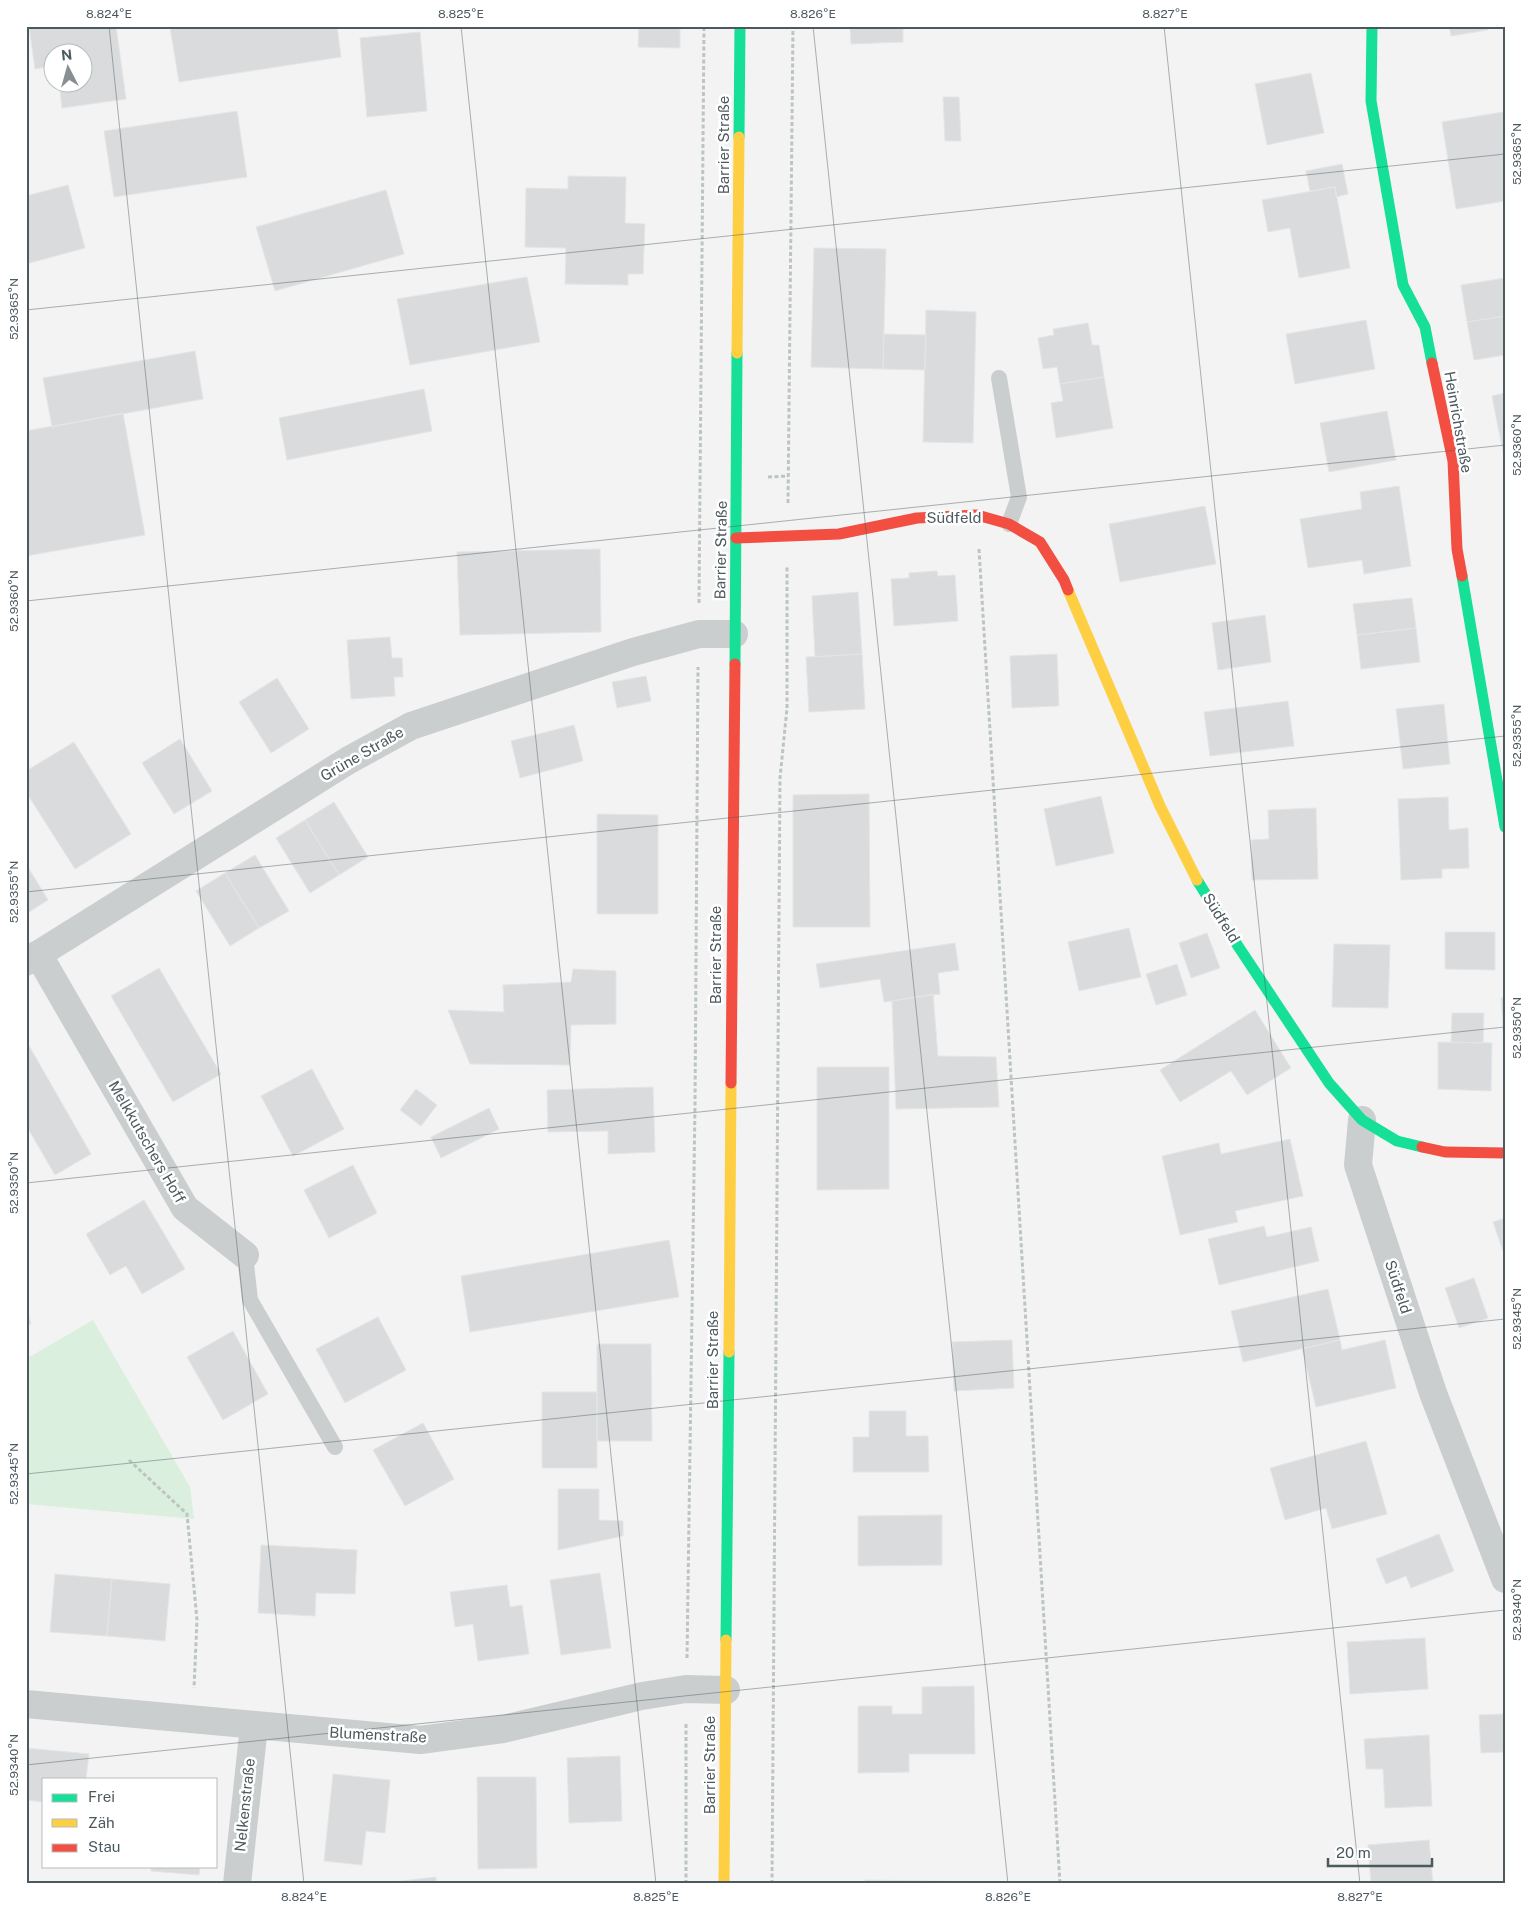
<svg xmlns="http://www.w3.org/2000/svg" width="1531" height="1910" viewBox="0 0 1531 1910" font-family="'Public Sans',sans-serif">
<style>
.green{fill:#daefde}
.building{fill:#d9dbdc;stroke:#e5e5e6}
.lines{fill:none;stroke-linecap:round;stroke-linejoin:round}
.path{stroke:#bcc5c0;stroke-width:3;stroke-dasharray:4 2.5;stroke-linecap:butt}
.lane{stroke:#cbcecf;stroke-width:16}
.street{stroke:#cbcecf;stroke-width:28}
.fast{stroke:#16e098;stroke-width:11}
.slow{stroke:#ffcf43;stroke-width:11}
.jam{stroke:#f24e42;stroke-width:11}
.ticks{fill:none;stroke:#4c595e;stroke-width:1;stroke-opacity:0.45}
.labels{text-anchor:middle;stroke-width:5;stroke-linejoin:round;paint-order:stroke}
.street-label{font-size:15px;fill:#4c595e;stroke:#fff}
.neatline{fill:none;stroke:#4c595e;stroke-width:2}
.ticks-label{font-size:12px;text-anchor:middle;fill:#4c595e}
</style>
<rect width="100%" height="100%" fill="#f3f3f3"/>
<path class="green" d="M93,1320L190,1487L194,1519L26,1504V1359Z"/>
<path class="building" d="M29,26H116L126,99L62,108L59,82H82V52H52V66L35,69Z
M337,26L341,57L179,82L170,27Z
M639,26H680V48L638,47Z
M850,26H903V42L851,44Z
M1449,26H1487L1488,30L1451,36Z
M420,32L427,111L367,117L360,38Z
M1311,73L1324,133L1267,145L1255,84Z
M943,97H959L961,141H945Z
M237,111L247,177L114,197L104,131Z
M1503,112L1505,124V201L1456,209L1442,122Z
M1342,164L1348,194L1336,197L1335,187L1310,191L1306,171Z
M568,176L626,177L625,223L645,224L643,274H628V285L565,284L566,248L525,247L526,188L568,189Z
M68,185L85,248L26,264V196Z
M1335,187L1350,268L1299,278L1290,228L1268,232L1262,200Z
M386,190L404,254L275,291L256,227Z
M814,248L886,249L883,369L811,367Z
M527,277L540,342L410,365L397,299Z
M1505,278V316L1467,322L1461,285Z
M926,310L976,312L973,443L923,442Z
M1505,316V355L1474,360L1467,322Z
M1366,320L1375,369L1295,384L1286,334Z
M1088,323L1092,345H1099L1104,377L1060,384L1057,367L1043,369L1038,338L1054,335L1053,329Z
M884,334L926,335L925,370L883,369Z
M195,351L203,399L52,427L43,378Z
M1104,377L1113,428L1056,438L1051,403L1063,401L1060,384Z
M424,389L432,431L287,460L279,418Z
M1505,393V462L1492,396Z
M1387,411L1396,460L1329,472L1320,423Z
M123,413L145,535L26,556V431Z
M1399,486L1411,566L1364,574L1362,560L1308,568L1300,519L1362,509L1360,492Z
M1205,506L1216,564L1120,582L1109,524Z
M600,549L601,632L460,635L457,552Z
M937,571L938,576L955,575L958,621L894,626L891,579L909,578V573Z
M858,592L862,654L815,657L812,596Z
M1412,598L1416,628L1357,635L1353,604Z
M1265,615L1271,662L1218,670L1212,623Z
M1416,628L1420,662L1361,669L1357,635Z
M390,637L392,658H402L403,677H394L395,696L351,699L347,640Z
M862,654L865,709L809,712L806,657Z
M1057,654L1059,706L1012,708L1010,656Z
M646,676L651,701L617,708L612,682Z
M277,678L309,729L271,753L239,702Z
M1288,701L1294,746L1210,756L1204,712Z
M1444,704L1450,764L1403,769L1396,709Z
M574,725L583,761L520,778L511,741Z
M180,739L212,791L174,814L142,763Z
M74,742L131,834L75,869L26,792V771Z
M869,794L870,927H793V795Z
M1101,796L1114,853L1056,866L1044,809Z
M1448,797L1449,830L1468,828L1469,868L1442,869V878L1401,880L1398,799Z
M334,802L368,857L339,875L305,820Z
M1316,808L1318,879L1252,880L1251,840L1269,839L1268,810Z
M597,814L658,815V914H597Z
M305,820L339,875L310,893L276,838Z
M255,855L289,911L259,928L225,873Z
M26,864L48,900L26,914Z
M225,873L259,928L230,946L196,891Z
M1129,928L1141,977L1079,991L1068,942Z
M1445,932H1495V970L1445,969Z
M1207,933L1220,968L1191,978L1179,943Z
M955,943L959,970L938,973L940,994L884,1002L880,979L820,988L816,964Z
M1334,944L1390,945L1388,1008L1332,1007Z
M1177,964L1187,995L1156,1005L1146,974Z
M159,968L221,1074L173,1102L111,996Z
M573,969L616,971V1024L571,1025L570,1065L470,1064L448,1010L504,1012L503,985L571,982Z
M933,994L938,1056L996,1057L999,1107L896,1109L892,1001Z
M1505,997V1047H1504L1501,998Z
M1255,1010L1291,1068L1247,1095L1231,1071L1180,1102L1160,1070Z
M1452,1013H1484L1483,1043L1451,1042Z
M1438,1042L1492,1043L1491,1091L1438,1089Z
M28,1044L91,1154L55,1175L26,1125V1045Z
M817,1067H889V1189L817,1190Z
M312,1069L344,1129L293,1156L261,1096Z
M653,1087L655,1152L608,1154V1131L548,1132L547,1090Z
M416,1089L437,1105L421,1126L400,1110Z
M489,1108L499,1129L441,1158L431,1137Z
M1290,1139L1303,1196L1235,1211L1238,1222L1180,1235L1162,1156L1219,1143L1221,1154Z
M353,1165L377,1213L329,1238L304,1190Z
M144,1200L185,1269L142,1294L126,1266L110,1275L86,1234Z
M1505,1218V1257L1493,1222Z
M1264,1226L1267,1237L1311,1227L1319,1261L1219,1285L1208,1239Z
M669,1240L679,1297L470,1332L461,1276Z
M1474,1278L1488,1318L1459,1328L1445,1288Z
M1328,1289L1340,1340L1243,1362L1231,1311Z
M26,1309L31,1324L26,1325Z
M378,1317L406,1370L345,1403L316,1349Z
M233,1331L268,1394L223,1420L187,1357Z
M1012,1340L1014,1388L954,1391L952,1342Z
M1340,1340L1342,1350L1385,1340L1396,1388L1316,1407L1302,1349Z
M597,1344H651L652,1441H597Z
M542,1392H597V1468H542Z
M869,1411H906V1436H928L929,1472H853V1437H869Z
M423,1423L454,1479L405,1506L373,1450Z
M1366,1441L1387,1514L1332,1529L1326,1508L1285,1520L1270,1468Z
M558,1489H599V1520L623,1521V1536L558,1550Z
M942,1515V1565L858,1566V1516Z
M1439,1534L1454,1571L1411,1588L1406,1576L1386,1584L1376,1559Z
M261,1545L357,1550L355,1594L316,1593L315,1616L258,1613Z
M600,1573L611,1648L561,1655L550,1580Z
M55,1574L112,1579L107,1636L50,1632Z
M112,1579L170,1584L165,1641L107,1636Z
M507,1585L510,1607L522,1605L529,1654L478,1661L473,1624L455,1627L450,1592Z
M1425,1638L1428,1689L1350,1694L1347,1642Z
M974,1686L975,1754H909V1772L858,1773V1706H892V1714H922V1687Z
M1505,1714V1752L1481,1753L1479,1715Z
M1429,1735L1432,1806L1385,1808L1383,1769H1366L1364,1739Z
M26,1748L89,1754L86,1779H44V1802L26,1800Z
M620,1756L622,1821L569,1823L567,1758Z
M333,1774L390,1780L385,1833L366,1831L362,1865L324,1861Z
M477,1777H536L537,1868L478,1869Z
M1429,1840L1433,1884H1371L1368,1845Z
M151,1866H200L199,1875L151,1871Z
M436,1877V1884H393V1882Z
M865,1880L999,1882V1884H865Z"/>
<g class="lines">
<path class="path" d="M768,477L788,476
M788,503L793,26
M979,549L1060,1884
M699,603L704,26
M129,1460L187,1514L197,1620L194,1688
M687,1658L695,1104L698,667
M686,1884V1722
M772,1884L780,778L787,708V567"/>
<path class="lane" d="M999,378L1019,497L1009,524
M245,1255L250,1300L335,1447"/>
<path class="street" d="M38,954L185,1208L245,1255
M26,962L349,760L411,726L633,652L699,634H734
M1362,1120L1358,1165L1433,1393L1505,1579
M26,1704L420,1740L503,1729L642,1696L686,1689L726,1690
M237,1884L254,1726"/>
<path class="fast" d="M1372,26L1371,101L1403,285L1425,327L1432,363
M739,137L740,26
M1462,576L1505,827
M735,664L737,353
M1197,880L1236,943L1329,1083L1362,1120L1397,1141L1422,1147
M726,1640L729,1352"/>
<path class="slow" d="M737,353L739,137
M1068,590L1160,806L1197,880
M729,1352L731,1083
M724,1884L726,1640"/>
<path class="jam" d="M1432,363L1453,461L1457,549L1462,576
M736,538L839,534L917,518L977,515L1009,524L1040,542L1064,580L1068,590
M731,1083L735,664
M1422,1147L1445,1152L1505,1153"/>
</g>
<path class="ticks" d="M109,26L304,1884M461,26L656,1884M813,26L1008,1884M1164,26L1360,1884M26,310L1505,154M26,601L1505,445M26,892L1505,736M26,1183L1505,1027M26,1474L1505,1319M26,1765L1505,1610"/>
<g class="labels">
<g class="street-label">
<text transform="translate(724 145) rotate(-90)" y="5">Barrier Straße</text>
<text transform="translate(1458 422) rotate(80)" y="5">Heinrichstraße</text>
<text x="954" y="523">Südfeld</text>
<text transform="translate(721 550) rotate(-89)" y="5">Barrier Straße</text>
<text transform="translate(362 754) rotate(-30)" y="5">Grüne Straße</text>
<text transform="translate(1221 918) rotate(58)" y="5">Südfeld</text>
<text transform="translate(716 955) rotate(-90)" y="5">Barrier Straße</text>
<text transform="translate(147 1142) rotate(60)" y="5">Melkkutschers Hoff</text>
<text transform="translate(1398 1287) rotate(72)" y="5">Südfeld</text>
<text transform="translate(713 1360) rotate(-90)" y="5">Barrier Straße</text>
<text transform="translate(378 1735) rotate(3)" y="5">Blumenstraße</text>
<text transform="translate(710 1765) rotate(-90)" y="5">Barrier Straße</text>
<text transform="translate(245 1805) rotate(-84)" y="5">Nelkenstraße</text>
</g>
</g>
<rect width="1531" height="1910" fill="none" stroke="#ffffff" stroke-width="55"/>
<rect x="42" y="1778" width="175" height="90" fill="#ffffff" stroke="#b7bdbf"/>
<rect x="52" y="1794" width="25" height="8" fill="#16e098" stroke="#b7bdbf"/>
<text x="88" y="1802" font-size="15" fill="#4c595e">Frei</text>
<rect x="52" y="1819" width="25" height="8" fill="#ffcf43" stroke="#b7bdbf"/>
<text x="88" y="1828" font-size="15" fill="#4c595e">Zäh</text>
<rect x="52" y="1844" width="25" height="8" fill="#f24e42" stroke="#b7bdbf"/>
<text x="88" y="1852" font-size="15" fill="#4c595e">Stau</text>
<g transform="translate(68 68) rotate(354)"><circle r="24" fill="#ffffff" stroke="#b7bdbf"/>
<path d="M0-4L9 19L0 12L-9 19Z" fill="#868f92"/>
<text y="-8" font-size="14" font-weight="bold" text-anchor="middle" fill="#4c595e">N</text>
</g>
<path d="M1328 1858v8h104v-8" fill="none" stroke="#4c595e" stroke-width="2.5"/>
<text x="1336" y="1858" font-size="15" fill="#4c595e" stroke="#ffffff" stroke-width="4" paint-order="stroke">20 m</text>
<rect x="28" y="28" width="1476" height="1854" class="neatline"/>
<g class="ticks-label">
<text x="109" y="18">8.824°E</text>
<text x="461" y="18">8.825°E</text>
<text x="813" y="18">8.826°E</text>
<text x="1165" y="18">8.827°E</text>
<text transform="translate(1517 154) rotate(-90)" y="4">52.9365°N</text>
<text transform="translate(14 309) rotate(-90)" y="4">52.9365°N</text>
<text transform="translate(1517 445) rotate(-90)" y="4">52.9360°N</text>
<text transform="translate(14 601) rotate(-90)" y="4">52.9360°N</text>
<text transform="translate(1517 736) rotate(-90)" y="4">52.9355°N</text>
<text transform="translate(14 892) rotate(-90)" y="4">52.9355°N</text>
<text transform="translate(1517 1028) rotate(-90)" y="4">52.9350°N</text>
<text transform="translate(14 1183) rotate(-90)" y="4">52.9350°N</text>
<text transform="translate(1517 1319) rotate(-90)" y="4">52.9345°N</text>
<text transform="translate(14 1474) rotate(-90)" y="4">52.9345°N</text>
<text transform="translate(1517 1610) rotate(-90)" y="4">52.9340°N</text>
<text transform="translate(14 1765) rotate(-90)" y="4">52.9340°N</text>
<text x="304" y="1901">8.824°E</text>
<text x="656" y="1901">8.825°E</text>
<text x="1008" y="1901">8.826°E</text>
<text x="1360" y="1901">8.827°E</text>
</g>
</svg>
